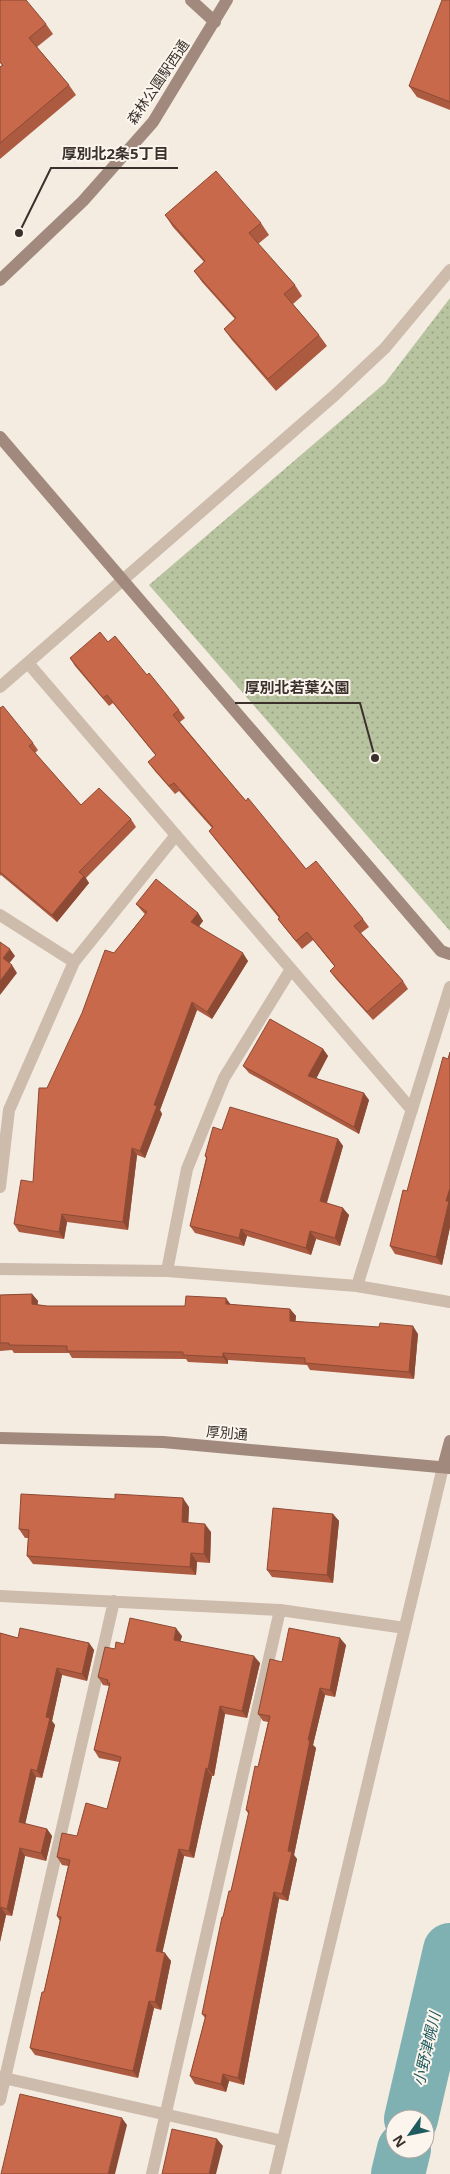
<svg xmlns="http://www.w3.org/2000/svg" width="450" height="2174" viewBox="0 0 450 2174" font-family="'Noto Sans','Noto Sans JP',sans-serif">
<style>
.park{fill:url(#park-dots)}
.lines{fill:none;stroke-linecap:round;stroke-linejoin:round}
.river{stroke:#7fb0b2;stroke-width:54}
.street{stroke:#cdbbac;stroke-width:12}
.secondary{stroke:#a18a7d;stroke-width:12}
.wall{fill:#ac5a40}
.shaded-wall{fill:#8c4a34}
.building{fill:#c8694b;stroke:#8c4a34}
.labels{text-anchor:middle;stroke-width:4;stroke-linejoin:round;paint-order:stroke}
.street-label{font-size:14px;fill:#3b302b;stroke:#fbf5ee}
.water-label{font-size:15px;font-style:italic;fill:#1f5a5e;stroke:#fbf5ee}
.leader{fill:none;stroke:#3b302b;stroke-width:2}
.callout-dot{fill:#3b302b;stroke:#fbf5ee;stroke-width:2}
.callout-label{font-size:15px;text-anchor:middle;font-weight:bold;fill:#3b302b;stroke:#fbf5ee;stroke-width:4;stroke-linejoin:round;paint-order:stroke}
</style>
<defs>
<pattern id="park-dots" width="8" height="8" patternUnits="userSpaceOnUse" patternTransform="scale(1.25)"><rect width="8" height="8" fill="#b8c4a0"/><path d="M2 2h.1M6 6h.1" fill="none" stroke="#97a083" stroke-width="1.8" stroke-linecap="round"/></pattern>
</defs>
<rect width="100%" height="100%" fill="#f4ebe1"/>
<path class="park" d="M450,298V931L149,585L385,383Z"/>
<g class="lines">
<path class="river" d="M411,2119L450,1950
M398,2174L404,2149"/>
<path class="street" d="M28,663L412,1110
M0,687L335,395L385,348L450,270
M0,915L74,962
M0,1187L9,1110L74,962L176,835
M0,1269L167,1271L357,1286L450,1302
M167,1271L187,1169L224,1078L291,969
M357,1286L450,987
M0,1596L280,1610L405,1628
M0,2077L283,2141
M0,2100L114,1601
M152,2174L280,1610
M275,2174L443,1467"/>
<path class="secondary" d="M191,0L215,22
M0,280L83,201L153,122L227,0
M0,437L441,951L450,954
M0,1438L163,1442L450,1468
M443,1467L450,1441"/>
</g>
<path class="wall" d="M0,0L46,24L53,34L37,47L69,85L76,95L0,159V67L2,65L0,63Z
M450,0V110L417,97L409,86Z
M165,215L261,223L269,235L258,244L295,285L302,296L293,304L319,335L327,346L276,391L232,340L224,329L235,319L202,282L194,271L204,262L173,227Z
M108,642L147,675L179,710L185,718L180,722L246,801L306,869L363,919L369,927L361,933L403,981L408,989L373,1020L336,979L330,971L335,967L313,940L302,949L284,927L278,919L279,918L215,839L209,831L212,828L179,791L175,794L154,770L148,762L156,756L113,703L109,706L75,666L70,658Z
M0,708L33,743L38,750L35,753L81,805L131,819L136,827L86,878L89,883L57,922L1,875L0,876Z
M136,904L198,913L203,921L199,926L248,961L212,1019L197,1010L160,1110L162,1114L145,1158L137,1155L128,1230L67,1222L64,1239L19,1232L14,1224L33,1182L47,1088L114,953L145,914L142,911Z
M323,1049L328,1056L316,1078L369,1100L359,1134L249,1073L243,1066Z
M450,1052V1227L442,1265L395,1254L390,1246Z
M222,1130L338,1139L343,1146L327,1203L349,1215L340,1246L316,1239L311,1255L247,1236L244,1246L195,1233L190,1226L206,1158L205,1156Z
M32,1294L38,1301L37,1305L47,1306H185L231,1305L290,1309L296,1316L295,1321L418,1334L414,1379L310,1370L307,1365L228,1360V1364L188,1362L186,1359L72,1358L69,1353H14L12,1350L0,1351V1295Z
M189,1507L188,1523L211,1532L210,1563L197,1562L196,1575L33,1564L27,1556L28,1538H25L19,1529Z
M333,1514L339,1521L333,1583L272,1577L267,1570Z
M0,1633L18,1638L89,1643L94,1650L87,1681L62,1675L52,1721L55,1725L42,1778L36,1777L25,1824L47,1829L52,1836L46,1861L25,1856L12,1916L6,1915L0,1942Z
M182,1636L180,1641L260,1663L247,1718L225,1714L214,1776H212L194,1858L184,1856L162,1953L171,1961L161,2010L154,2008L138,2078L35,2055L30,2048L44,1992L60,1921L57,1916L68,1866L62,1865L57,1857L77,1836L107,1809L119,1762L99,1758L94,1750L109,1686L103,1685L98,1677L115,1649L124,1644Z
M346,1645L335,1697L325,1695L313,1745L316,1748L294,1855L297,1859L288,1901L279,1899L244,2085L229,2081L226,2092L195,2084L190,2076L205,2018L202,2014L223,1917L231,1891L249,1815L246,1810L258,1767L268,1722L263,1721L258,1714L282,1662Z"/>
<path class="shaded-wall" d="M84,876L89,883L57,922L52,915Z
M198,913L203,921L197,929L191,922Z
M10,949L15,956L8,965L3,958Z
M243,953L248,961L212,1019L207,1012Z
M12,965L17,973L0,995V981Z
M192,1002L197,1010L160,1110L162,1114L145,1158L140,1151L154,1105Z
M323,1049L328,1056L314,1083L308,1076Z
M364,1093L369,1100L359,1134L354,1127Z
M338,1139L343,1146L325,1208L320,1201Z
M132,1148L137,1155L128,1230L123,1222Z
M450,1188V1227L442,1265L436,1257L446,1201Z
M343,1208L349,1215L340,1246L335,1238Z
M62,1214L67,1222L64,1239L59,1232Z
M241,1229L247,1236L244,1246L239,1238Z
M310,1231L316,1239L311,1255L306,1248Z
M32,1294L38,1301L37,1312L32,1304Z
M226,1298L231,1305L226,1304Z
M290,1309L296,1316L295,1328L290,1321Z
M413,1326L418,1334L414,1379L409,1372Z
M223,1353L228,1360V1364L223,1357Z
M183,1498L189,1507L188,1531L182,1522Z
M333,1514L339,1521L333,1583L327,1575Z
M205,1524L211,1532L210,1563L204,1554Z
M191,1553L197,1562L196,1575L190,1567Z
M176,1628L182,1636L179,1647L174,1640Z
M340,1638L346,1645L335,1697L330,1690Z
M89,1643L94,1650L87,1681L82,1674Z
M254,1656L260,1663L247,1718L242,1711Z
M57,1668L62,1675L52,1721L55,1725L42,1778L37,1771L46,1717Z
M320,1688L325,1695L313,1745L316,1748L294,1855L297,1859L288,1901L282,1894L288,1851L308,1740Z
M220,1706L225,1714L214,1776L208,1769Z
M206,1768L212,1776L194,1858L189,1851Z
M31,1769L36,1777L24,1829L19,1822Z
M47,1829L52,1836L46,1861L41,1853Z
M20,1848L25,1856L12,1916L7,1909Z
M179,1849L184,1856L161,1959L156,1951Z
M274,1892L279,1899L244,2085L238,2078Z
M1,1907L6,1915L0,1942V1912Z
M165,1953L171,1961L161,2010L155,2002Z
M149,2001L154,2008L138,2078L133,2071Z
M223,2074L229,2081L226,2092L221,2084Z
M122,2118L127,2125L115,2174H108Z
M217,2139L223,2146L216,2174H209Z"/>
<path class="building" d="M0,0H26L46,24L29,38L69,85L0,143V67L3,65L0,62Z
M442,0H450V102L409,86Z
M216,171L261,223L249,233L295,285L284,294L319,335L268,379L224,329L236,318L194,271L205,261L165,215Z
M100,632L108,642L115,636L147,675L149,673L179,710L173,715L246,801L248,798L306,869L316,861L363,919L354,926L403,981L367,1012L330,971L335,966L307,932L296,941L278,919L280,917L209,831L213,827L174,783L169,786L148,762L156,755L107,695L103,698L70,658Z
M3,706L33,743L29,746L81,805L99,788L131,819L79,872L84,876L52,915L0,872V708Z
M156,879L198,913L191,922L243,953L207,1012L192,1002L154,1105L157,1106L140,1151L132,1148L123,1222L62,1214L59,1232L14,1224L21,1180L33,1182L39,1088H47L82,1013L105,950L114,953L147,912L136,904Z
M0,942L10,949L3,958L12,965L0,981Z
M270,1019L323,1049L308,1076L364,1093L354,1127L243,1066Z
M450,1052V1188L446,1201H449L436,1257L390,1246L403,1190L407,1191L443,1057L448,1059Z
M230,1107L338,1139L320,1201L343,1208L335,1238L310,1231L306,1248L241,1229L239,1238L190,1226L207,1157L205,1156L213,1127L222,1130Z
M32,1294V1304L47,1306H185L186,1296L226,1298V1304L290,1309V1321L379,1327L380,1323L413,1326L409,1372L305,1363V1358L223,1353V1357L183,1355V1352L67,1351V1346L9,1345V1343H0V1295Z
M21,1494L115,1499V1494L183,1498L182,1522L205,1524L204,1554L191,1553L190,1567L27,1556L29,1530L19,1529Z
M273,1508L333,1514L327,1575L267,1570Z
M130,1618L176,1628L174,1640L254,1656L242,1711L220,1706L208,1769L206,1768L189,1851L179,1849L156,1951L165,1953L155,2002L149,2001L133,2071L30,2048L42,1992H44L61,1917L57,1916L70,1860L57,1857L62,1833L77,1836L86,1803L107,1809L121,1757L94,1750L110,1683H107L108,1680L98,1677L105,1647L115,1649L116,1642L124,1644Z
M20,1628L89,1643L82,1674L57,1668L46,1717L50,1718L37,1771L31,1769L19,1822L47,1829L41,1853L20,1848L7,1909L1,1907L0,1912V1633L18,1638Z
M289,1628L340,1638L330,1690L320,1688L308,1740H310L288,1851L292,1852L282,1894L274,1892L238,2078L223,2074L221,2084L190,2076L206,2015L202,2014L222,1917H223L229,1891H231L249,1811L246,1810L255,1766L258,1767L270,1716L258,1714L270,1659L282,1662Z
M20,2094L122,2118L108,2174H1Z
M172,2129L217,2139L209,2174H162Z"/>
<g class="labels">
<g class="street-label">
<text transform="translate(158 82) rotate(-56)" y="5">森林公園駅西通</text>
<text transform="translate(227 1433) rotate(5)" y="5">厚別通</text>
</g>
<g class="water-label">
<text transform="translate(427 2049) rotate(-77)" y="5">小野津幌川</text>
</g>
</g>
<path class="leader" d="M19 233L51 168H178M375 758L360 703H235"/>
<g class="callout-dot">
<circle cx="19" cy="233" r="5"/>
<circle cx="375" cy="758" r="5"/>
</g>
<g class="callout-label">
<text x="115" y="159">厚別北2条5丁目</text>
<text x="297" y="693">厚別北若葉公園</text>
</g>
<g transform="translate(410 2134) rotate(237)"><circle r="24" fill="#fbf5ee" stroke="#aea6a0"/>
<path d="M0-4L9 19L0 12L-9 19Z" fill="#1f5a5e"/>
<text y="-8" font-size="14" font-weight="bold" text-anchor="middle" fill="#3b302b">N</text>
</g>
</svg>
